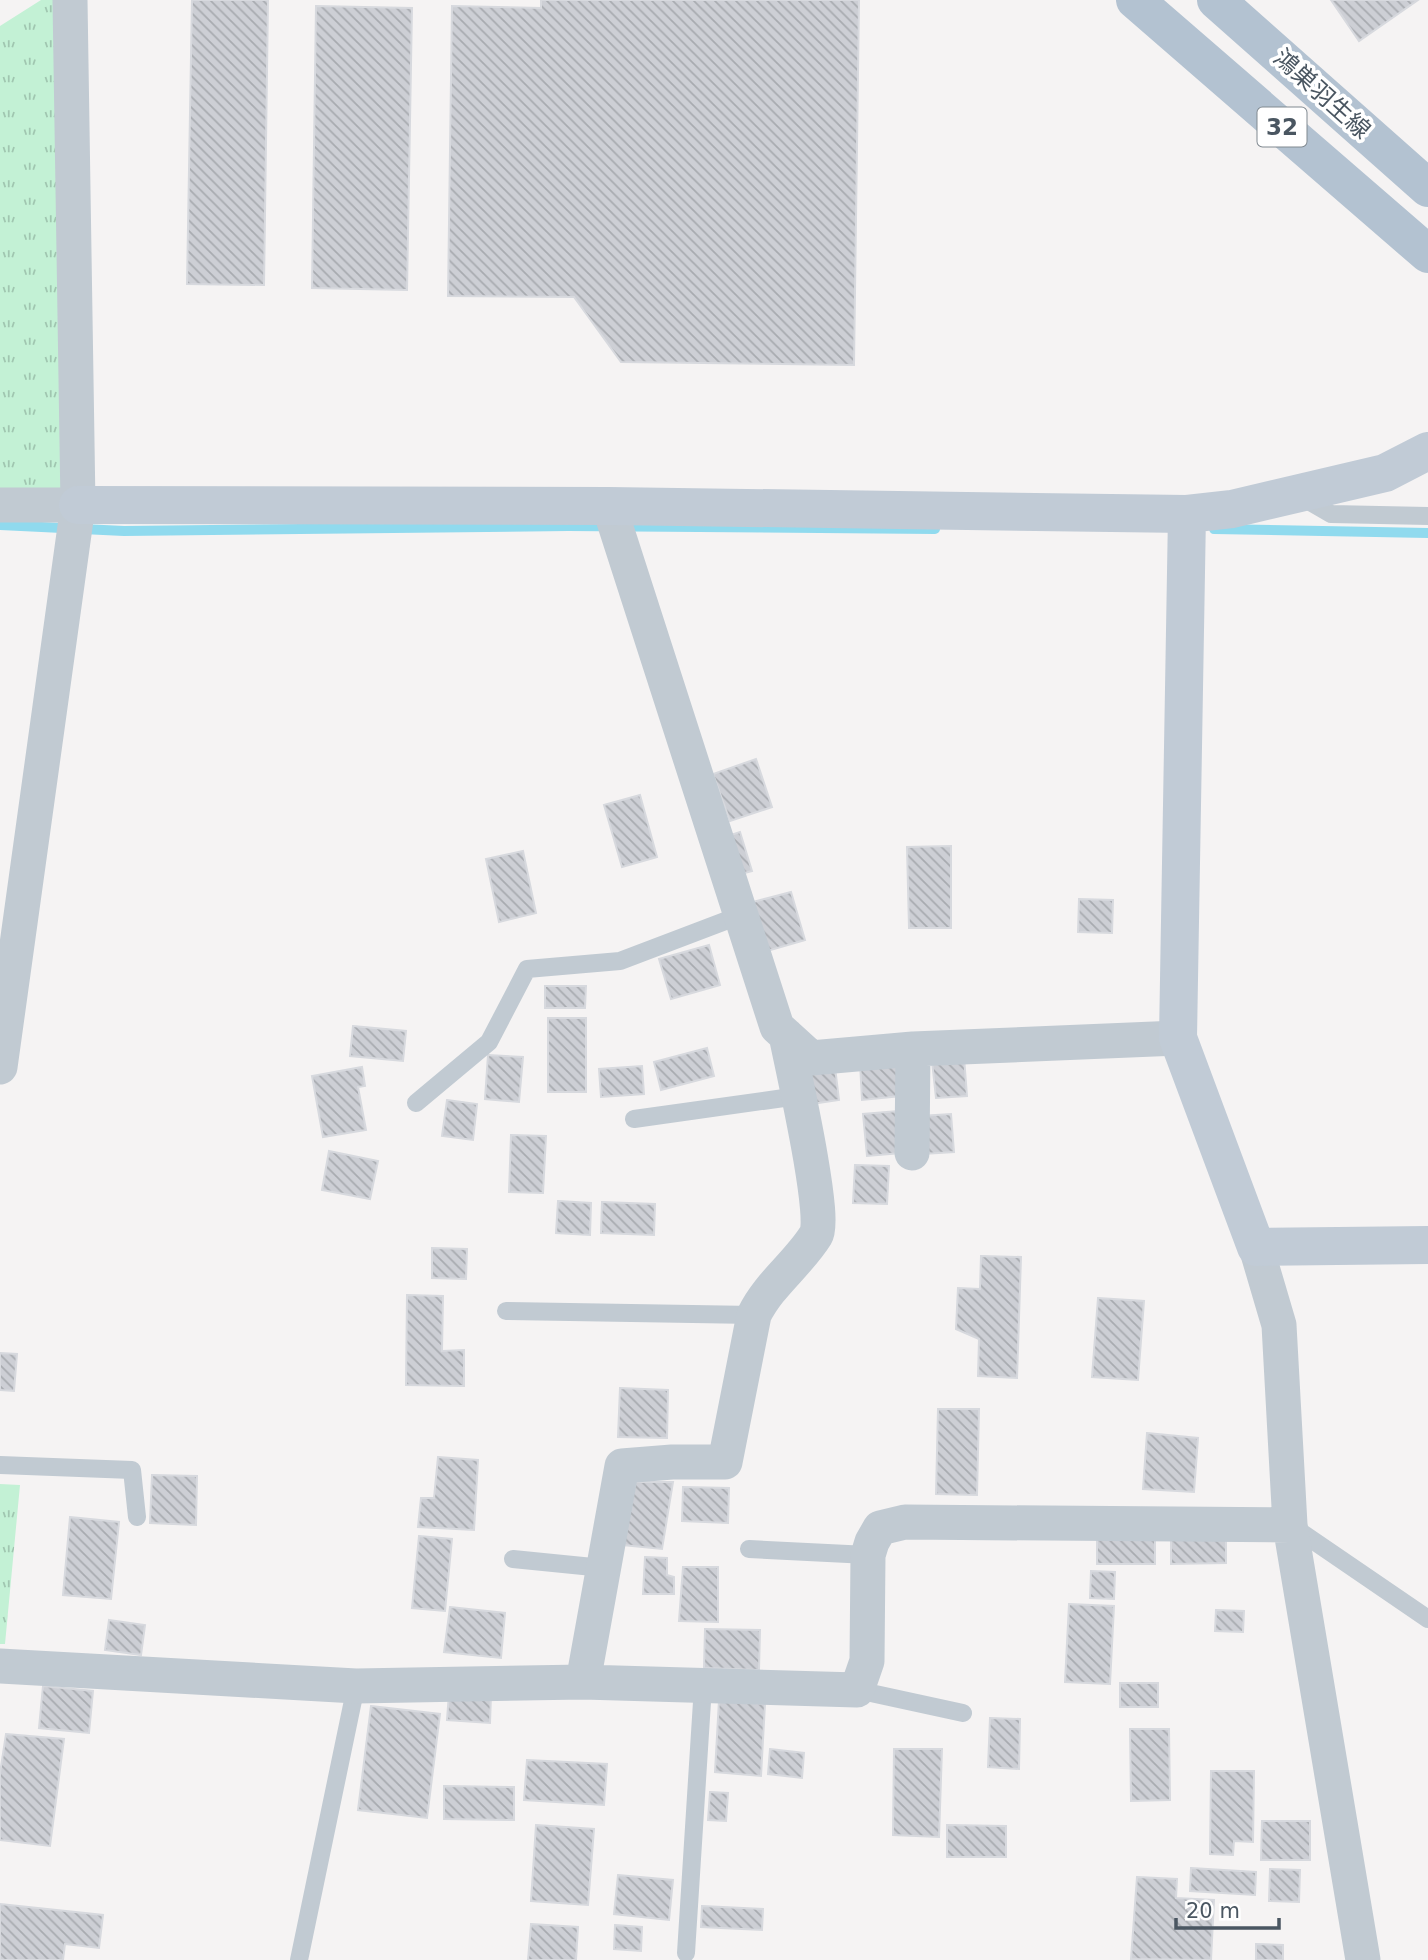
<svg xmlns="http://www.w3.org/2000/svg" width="1428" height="1960" viewBox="0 0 1428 1960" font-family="'DejaVu Sans','Noto Sans JP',sans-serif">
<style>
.park{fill:url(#park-tufts)}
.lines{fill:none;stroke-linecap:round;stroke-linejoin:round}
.stream{stroke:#90daee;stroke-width:10}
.building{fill:url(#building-back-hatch);stroke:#d7d9de;stroke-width:2}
.lane{stroke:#c1cad2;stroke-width:18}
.street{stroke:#c1cad2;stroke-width:35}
.secondary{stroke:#c1cbd6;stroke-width:38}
.primary{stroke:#b3c2d1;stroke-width:38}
.labels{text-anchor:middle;stroke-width:7;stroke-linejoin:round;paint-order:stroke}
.shield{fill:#fff;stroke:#808990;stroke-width:2}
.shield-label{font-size:23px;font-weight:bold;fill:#4a5661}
.street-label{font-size:24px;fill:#4a5661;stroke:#fff}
</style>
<defs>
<pattern id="park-tufts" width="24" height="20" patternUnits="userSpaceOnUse" patternTransform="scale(1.75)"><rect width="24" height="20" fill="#c3f1d5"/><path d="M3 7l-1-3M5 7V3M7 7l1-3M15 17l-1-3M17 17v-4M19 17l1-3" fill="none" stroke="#a0c6b0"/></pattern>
<pattern id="building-back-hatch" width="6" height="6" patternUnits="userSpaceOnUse" patternTransform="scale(1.75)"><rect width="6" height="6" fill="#cdcfd5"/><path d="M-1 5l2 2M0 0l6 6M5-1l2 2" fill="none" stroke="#a8abb0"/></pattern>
</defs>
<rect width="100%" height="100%" fill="#f5f3f3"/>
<path class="park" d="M41,0H70L64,489H0V26Z
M0,1484L20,1485L5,1644H0Z"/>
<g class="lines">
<path class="stream" d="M0,525L124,531L568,526L935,529
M1214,529L1428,533"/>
</g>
<path class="building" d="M192,0H268L264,285L187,284Z
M541,0H859L854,365L621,362L574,297L448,296L452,6L541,8Z
M1331,0H1418L1359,41Z
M316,6L412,8L407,290L312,288Z
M756,759L772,807L730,821L713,774Z
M640,795L657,857L622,867L604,805Z
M740,832L752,871L737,875L725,837Z
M951,846V928H909L907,847Z
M523,851L536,913L499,922L486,859Z
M791,892L805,940L767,951L753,902Z
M1079,899L1113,900L1112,933L1078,932Z
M709,945L720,985L671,999L659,959Z
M545,986H586L585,1008H545Z
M548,1018H586V1092H548Z
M353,1026L406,1031L403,1061L350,1056Z
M707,1048L714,1076L661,1090L654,1062Z
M488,1055L523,1057L519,1102L485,1099Z
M964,1057L967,1096L936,1098L932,1061Z
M897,1060L901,1096L862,1100L860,1063Z
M642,1066L644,1094L601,1097L599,1069Z
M362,1067L365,1086L358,1087L366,1130L323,1137L312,1076Z
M835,1067L839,1100L811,1104L807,1071Z
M447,1100L477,1104L473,1140L442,1136Z
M898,1111L901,1153L867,1156L863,1114Z
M951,1114L954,1152L923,1154L920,1116Z
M511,1135L546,1136L543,1193L509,1192Z
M329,1151L378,1161L370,1199L322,1190Z
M855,1165L889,1166L887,1204L853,1203Z
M558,1201L591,1203L590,1235L556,1233Z
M602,1202L655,1204L654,1235L601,1233Z
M432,1248L467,1249L466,1279L432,1278Z
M981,1256L1021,1257L1017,1378L978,1376L979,1339L956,1329L958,1288L980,1289Z
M407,1295L443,1296L442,1351L464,1350V1386L406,1385Z
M1098,1298L1144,1301L1138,1380L1092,1377Z
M0,1353L17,1354L14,1391L0,1390Z
M620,1388L668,1390L667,1438L618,1437Z
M938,1409H979L977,1495L936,1494Z
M1147,1433L1198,1438L1194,1492L1143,1489Z
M438,1457L478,1460L474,1530L418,1527L421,1498H434Z
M152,1475L197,1476L196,1525L150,1523Z
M632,1482H673L662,1549L623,1545Z
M683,1487L729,1488L728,1523L682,1521Z
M70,1517L119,1522L111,1599L63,1595Z
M1155,1535V1564H1097V1536Z
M1226,1535V1563L1171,1564V1536Z
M419,1536L452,1539L445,1611L412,1608Z
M645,1557L667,1558V1575L674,1577V1594H643Z
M683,1567H718V1622L679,1621Z
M1091,1571L1115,1572L1114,1599L1090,1598Z
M1069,1604L1114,1606L1110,1684L1065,1682Z
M450,1607L505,1613L501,1658L444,1652Z
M1216,1610L1244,1611L1243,1632L1215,1631Z
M109,1620L145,1625L141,1655L105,1650Z
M705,1629L760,1630L759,1670L704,1668Z
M1120,1683H1158V1707H1120Z
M43,1686L93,1691L89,1733L39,1728Z
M449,1693L491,1695L490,1723L447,1720Z
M719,1700L765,1704L761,1776L715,1772Z
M371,1706L440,1714L427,1818L358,1810Z
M990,1718L1020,1719L1019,1769L988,1767Z
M1130,1729H1169L1170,1800L1131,1801Z
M6,1734L64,1739L50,1846L0,1840V1773Z
M770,1749L804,1753L802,1778L768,1774Z
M894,1749H942L939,1837L893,1835Z
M527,1760L607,1764L604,1805L524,1800Z
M1211,1771H1254L1253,1842L1234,1841L1233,1855L1210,1854Z
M444,1786L514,1787V1820L444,1819Z
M710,1792L728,1793L726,1821L708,1820Z
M1262,1821H1310V1860H1261Z
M536,1825L594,1829L588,1905L531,1901Z
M947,1825L1006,1826V1857H947Z
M1191,1868L1256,1872L1255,1895L1190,1891Z
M1270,1869L1300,1870L1299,1902L1269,1901Z
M618,1875L673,1880L669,1920L614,1914Z
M1137,1877L1177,1879L1176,1898L1214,1900L1211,1960L1131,1959Z
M0,1904L103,1915L99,1948L65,1944L63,1960H0Z
M702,1906L763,1909L762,1930L701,1927Z
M531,1924L578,1927L576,1960H528Z
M615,1925L642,1927L641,1951L614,1949Z
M1256,1944L1283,1945V1960H1256Z"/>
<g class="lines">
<path class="lane" d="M1300,496L1331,514L1428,516
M416,1103L489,1042L527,969L620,961L741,915
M634,1119L798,1096
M506,1311L754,1315
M0,1465L132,1470L137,1517
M1292,1526L1428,1619
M749,1549L868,1555
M513,1559L603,1568
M857,1690L963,1713
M686,1953L703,1686
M299,1960L356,1686"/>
<path class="street" d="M0,505H78
M609,506L777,1027L811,1058L913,1049L1178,1038
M0,1067L78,505L70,0
M912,1153L913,1049
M1256,1247L1279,1325L1290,1525
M0,1666L356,1686L583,1682L857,1690L867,1661L868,1555L872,1542L880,1528L905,1522L1290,1525L1363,1960
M583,1682L622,1466L672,1462H725L754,1315C769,1284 798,1264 816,1235C827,1218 792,1065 786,1035"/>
<path class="secondary" d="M78,505L609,506L1187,514L1232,509L1385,473L1428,451
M1187,514L1178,1038L1256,1247L1428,1245"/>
<path class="primary" d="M1135,0L1428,254
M1216,0L1428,188"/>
</g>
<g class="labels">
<rect class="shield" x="1257.5" y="107.5" width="49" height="39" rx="5"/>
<g class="shield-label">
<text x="1282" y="135">32</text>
</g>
<g class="street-label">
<text transform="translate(1322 94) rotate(42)" y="8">鴻巣羽生線</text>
</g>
</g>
<path d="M1176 1918v10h103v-10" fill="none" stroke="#4a5661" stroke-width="3.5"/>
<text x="1186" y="1918" font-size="21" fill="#4a5661" stroke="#ffffff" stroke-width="5" paint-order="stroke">20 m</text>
</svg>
